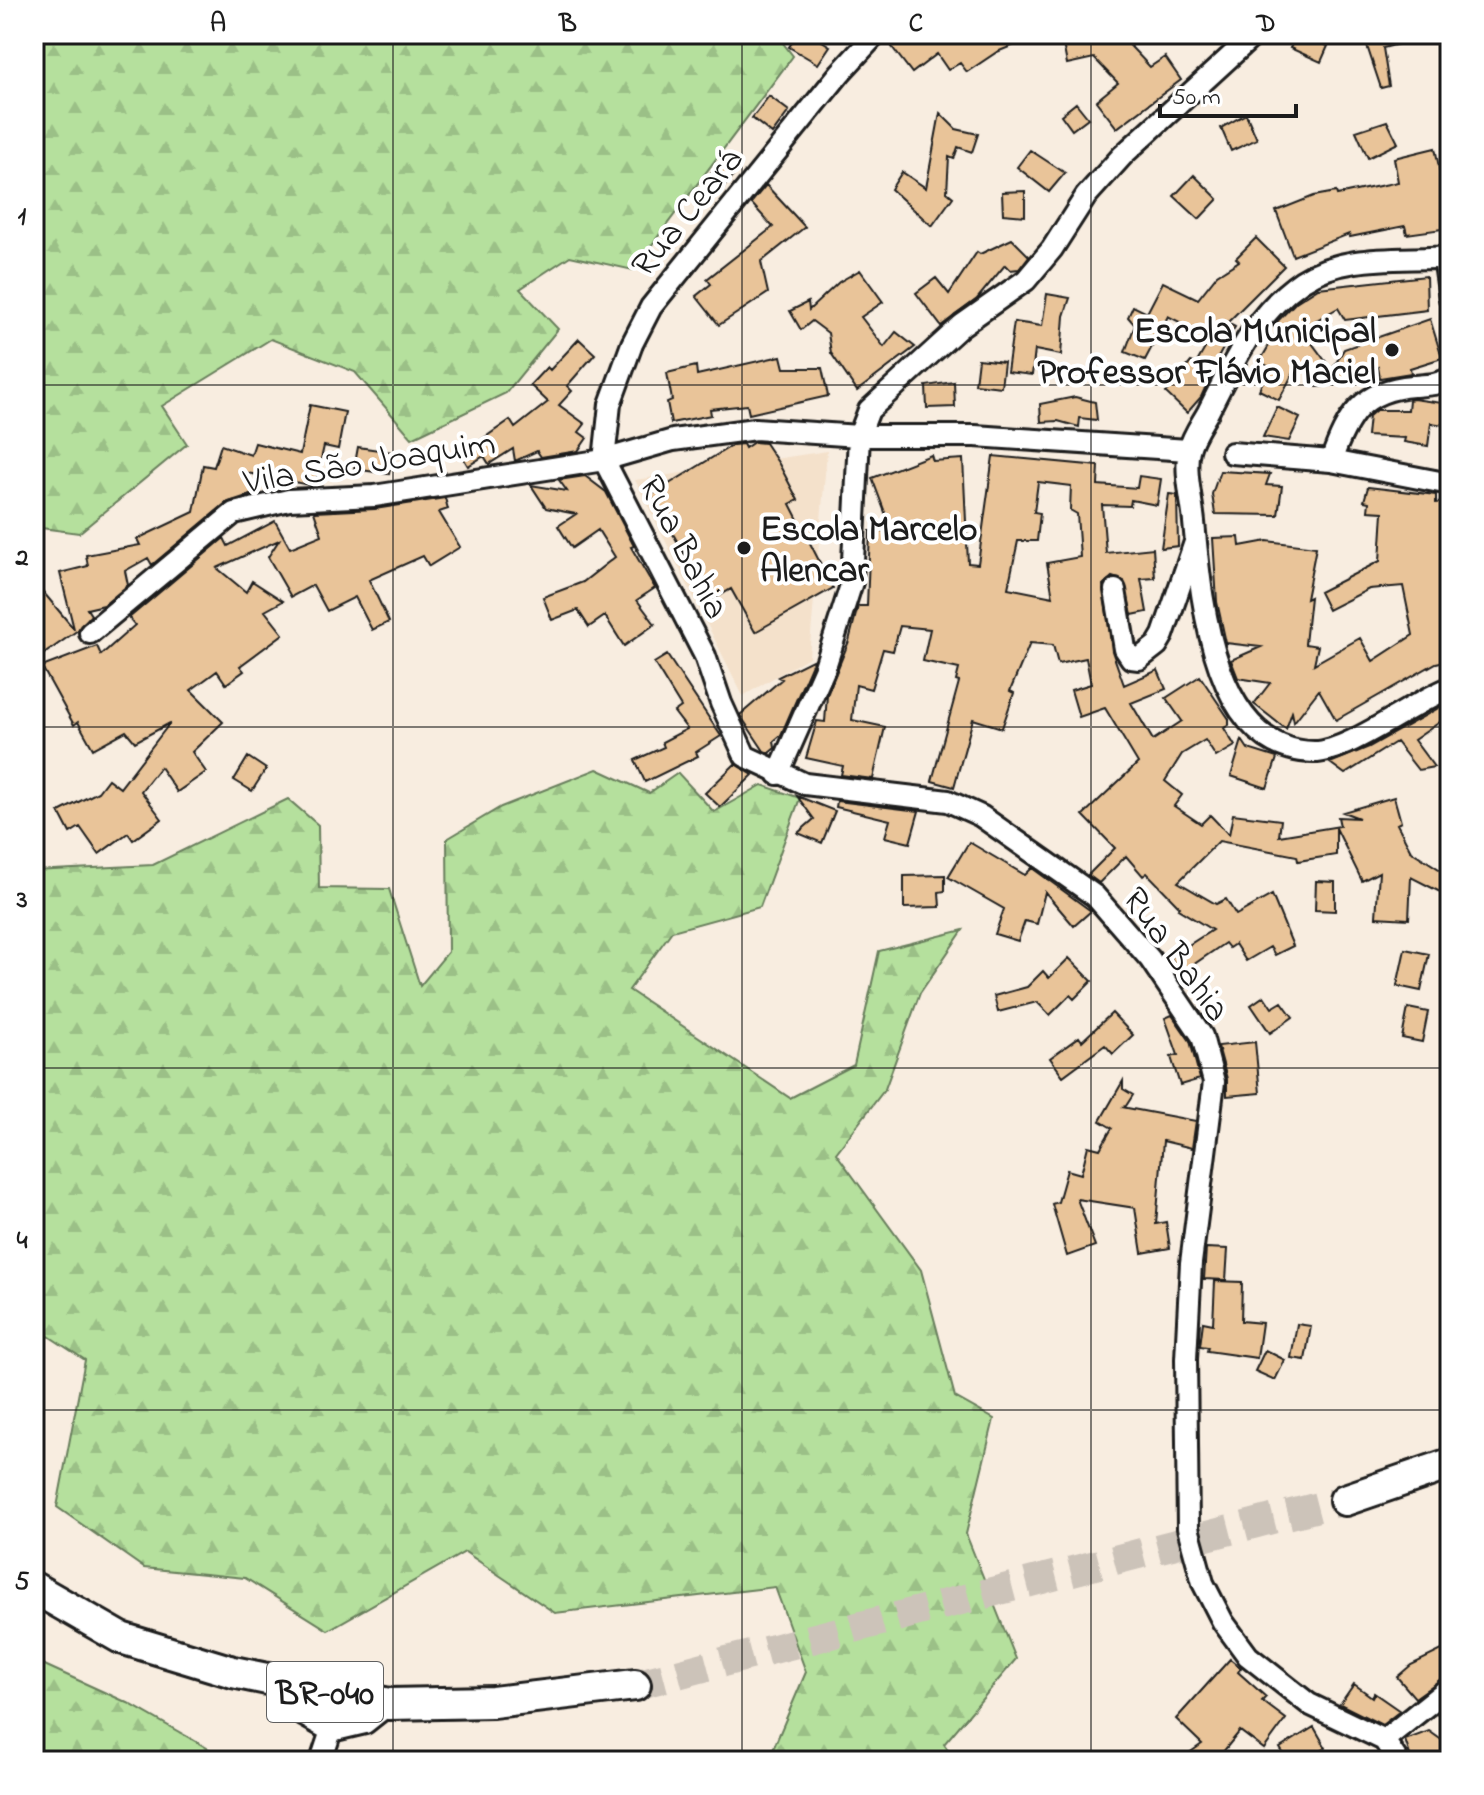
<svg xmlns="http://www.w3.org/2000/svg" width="1484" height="1795" viewBox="0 0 1484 1795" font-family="'Indie Flower',sans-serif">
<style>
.built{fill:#f4e1cb}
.forest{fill:url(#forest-firs);stroke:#687e5c;stroke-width:2}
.building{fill:#e9c499;stroke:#1c1c1c;stroke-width:2;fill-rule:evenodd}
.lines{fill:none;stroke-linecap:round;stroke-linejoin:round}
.highway-tunnel{stroke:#ccc3b9;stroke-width:30;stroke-dasharray:30 15;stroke-linecap:butt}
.minor-casing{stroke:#1c1c1c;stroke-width:26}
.highway-casing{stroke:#1c1c1c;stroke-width:36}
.minor{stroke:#fff;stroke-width:20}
.highway{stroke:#fff;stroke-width:30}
.grid{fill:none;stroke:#1c1c1c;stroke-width:2;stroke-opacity:0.55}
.poi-dot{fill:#1c1c1c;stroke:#fff;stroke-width:3}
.labels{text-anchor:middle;stroke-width:8;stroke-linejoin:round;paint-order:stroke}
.shield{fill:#fff;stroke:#606060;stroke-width:2}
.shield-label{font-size:34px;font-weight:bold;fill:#1c1c1c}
.street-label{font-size:36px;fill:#1c1c1c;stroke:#fff}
.poi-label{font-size:36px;font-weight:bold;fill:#1c1c1c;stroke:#fff;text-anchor:end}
.neatline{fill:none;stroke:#1c1c1c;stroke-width:3}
.grid-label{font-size:26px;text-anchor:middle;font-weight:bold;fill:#1c1c1c}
</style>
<defs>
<pattern id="forest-firs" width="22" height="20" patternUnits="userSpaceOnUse" patternTransform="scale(2)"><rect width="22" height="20" fill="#b5e09d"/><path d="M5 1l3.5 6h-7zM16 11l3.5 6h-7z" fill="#9bc087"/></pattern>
</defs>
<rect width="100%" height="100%" fill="#f8ede0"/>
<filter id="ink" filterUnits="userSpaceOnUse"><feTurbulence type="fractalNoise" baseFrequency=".0125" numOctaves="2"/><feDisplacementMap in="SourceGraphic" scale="16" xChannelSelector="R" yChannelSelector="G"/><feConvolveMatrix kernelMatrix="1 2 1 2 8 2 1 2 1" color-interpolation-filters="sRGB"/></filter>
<g filter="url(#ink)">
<path class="built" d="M827,451L809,657L743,696L635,480Z"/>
<path class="forest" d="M34,34H776L793,56L633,270L570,256L520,289L558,329L506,393L412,438L355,372L271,339L162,406L187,444L79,533L34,527Z
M597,769L649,793L678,773L714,812L762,785L800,798L760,907L672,931L629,990L790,1098L854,1065L879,951L963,930L920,993L885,1089L836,1153L921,1270L955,1397L994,1419L966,1534L1016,1659L944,1744L956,1761H768L806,1672L775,1587L555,1613L465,1552L328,1630L245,1578L144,1568L57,1507L85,1360L38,1329L34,1321V871L153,865L288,799L318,825L319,888L389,889L420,986L448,952L447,839L501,807Z
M38,1662L128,1703L216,1753L217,1761H34V1672Z"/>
<path class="building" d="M797,34H811L830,46L818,64L789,47Z
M909,34L920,43L939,34H1041L997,52L967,72L960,63L948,70L937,54L912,73L892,47Z
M1061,34H1119L1150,67L1165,57L1181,80L1117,128L1096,101L1118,83L1094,58L1067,64Z
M1297,34L1328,46L1321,62L1290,48Z
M1363,34H1417L1418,39L1383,48L1389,86L1381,88Z
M769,96L789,111L772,134L752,118Z
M1076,103L1088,118L1072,130L1061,115Z
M940,113L956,129L978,134L972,152L958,147L954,159L949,157L947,192L953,197L932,226L891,189L902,172L926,188Z
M1246,114L1257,139L1231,151L1221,128Z
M1387,121L1398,143L1368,158L1356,131Z
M1435,148L1443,186L1450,182V228L1407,234L1405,226L1350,237L1349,234L1293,256L1276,211L1314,196L1336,192L1337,195L1398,182L1394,158Z
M1030,150L1065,173L1049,192L1017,167Z
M720,164L733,176L718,194L704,182Z
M1194,175L1218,199L1199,219L1174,196Z
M766,185L805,227L761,262L768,293L719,325L696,296L711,284L707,279L773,227L751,203Z
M1025,191V216L1003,214L1002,192Z
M1256,238L1284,266L1227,323L1235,327L1210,372L1212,373L1201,397L1187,413L1166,393L1191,362L1196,364L1211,338L1168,316L1145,360L1125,352L1135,325L1128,317L1133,306L1147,313L1163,282L1198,299L1217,275L1239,261L1236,258Z
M1012,239L1029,256L1019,269L1010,270L1005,265L977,299L941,326L916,293L936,278L949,294L977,252L980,254Z
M860,270L883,302L861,317L884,347L896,332L915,347L857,391L831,353L828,333L812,321L801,330L790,311L808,302L809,310L839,282Z
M1426,276L1427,310L1345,320L1338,308L1306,326L1314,334L1309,339L1332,370L1344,349L1430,319L1442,358L1410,368L1411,373L1380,378L1378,367L1342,384L1317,387L1299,362L1279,400L1259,390L1269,367L1260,361L1278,330L1273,326L1296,302L1318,288Z
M1047,294L1070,298L1064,316L1061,355L1035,350L1032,375L1007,372L1014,322L1042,326Z
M579,339L595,354L567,386L572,391L559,405L585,424L579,432L587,438L578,451L541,457L537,451L515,461L513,449L489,464L484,456L468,466L461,454L510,420L515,428L548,402L530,385L547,367L550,370Z
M781,356L784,368H822L828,396L749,414L747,405L710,409L711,415L671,423L667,402L672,400L667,373L696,366L697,375Z
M978,359L1004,362L1001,387L975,384Z
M954,382L955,407L927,408L926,386Z
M1075,397L1095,402L1097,420L1080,418L1079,427L1058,421L1041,422L1040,404Z
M1413,399L1450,404V426L1431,423L1428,446L1404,442L1405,438L1367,436L1369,416L1376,410H1408L1409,400Z
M310,405L345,412L338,449L324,446L315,486L242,472L256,493L226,503L152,565L148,558L125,571L128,585L104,605L87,609L91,615L78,630L34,661V581L74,629L60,573L88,566L86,555L140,545L137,539L194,512L203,465L214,467L221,445L251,455L255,443L300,454Z
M1277,407L1300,418L1289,441L1263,437Z
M754,442L765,443L779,464L798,500L790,504L833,588L755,632L731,589L711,601L651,495L733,445L743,444L745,448Z
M358,447L393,452L389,474L354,469Z
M931,455L933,461L963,459L968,563L978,564L993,456L1099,466L1098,485L1137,488L1139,476L1161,479L1157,505L1131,500L1130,506L1102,505L1106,553L1153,548L1155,578L1141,579L1147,612L1132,615L1124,581L1112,577L1103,585L1112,651L1124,685L1158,670L1166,689L1131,703L1153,740L1182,721L1166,698L1200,676L1229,719V725L1224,728L1235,746L1216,757L1205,740L1182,754L1165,781L1182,795L1174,806L1201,824L1210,815L1229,835L1233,814L1281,820L1279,836L1340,826L1338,817L1359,818L1343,812L1394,797L1401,822L1397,824L1411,851L1450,876V897L1411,877L1409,919L1376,917L1379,872L1362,881L1336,828V855L1298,861L1297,856L1219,841L1178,882L1216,904L1226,899L1236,915L1272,895L1293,946L1275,955L1270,947L1246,961L1235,944L1229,948L1225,943L1181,973L1170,957L1212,930L1178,909L1180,907L1147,873L1143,876L1126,856L1099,883L1088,875L1115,848L1083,815L1138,763L1105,708L1079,717L1071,690L1091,684L1086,658L1058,664L1053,645L1030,643L1010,691L1014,693L1002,728L973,719L954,787L932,781L959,682L956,681L959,669L923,661L930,629L900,626L893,651L883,649L871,689L856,685L852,720L885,727L873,779L841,775L843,766L806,758L817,721L825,722L827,695L849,641L858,606H867L870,531H892L872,478ZM1038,482L1071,486L1070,510L1077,514L1080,557L1047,563L1053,597L1008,588L1018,541H1037L1040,513L1034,512Z
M1220,471L1270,474L1266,485L1282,486L1278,515L1215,514L1212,494Z
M585,476L606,492L634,546L631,547L655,588L637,600L655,624L624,646L605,616L589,627L578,610L552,620L543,597L583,582L615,557L598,530L572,548L558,526L576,514L546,508L531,485L567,491L559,480Z
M1368,487L1436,495V503L1450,502V660L1436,663L1336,720L1319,690L1294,722L1292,712L1286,729L1254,704L1270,683L1238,678L1231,660L1261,647L1226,643L1217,602L1213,538L1239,537L1240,546L1267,541L1316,547L1306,599L1310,597L1305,644L1318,646L1314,664L1360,638L1373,661L1413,635L1403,586L1369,589L1328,610L1319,592L1380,561L1383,512L1368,511L1369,502L1364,501Z
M1169,494L1177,495L1178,546L1161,548Z
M445,498L448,509L439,512L460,547L429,566L423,556L369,580L389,622L372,630L355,597L327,611L313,585L291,597L268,557L279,540L217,568L246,592L252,581L283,601L265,611L283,634L240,666L244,671L226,684L217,671L191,690L223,722L192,752L206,772L177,792L160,767L141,791L162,819L133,840L128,833L99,854L80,827L70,833L59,812L98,792L108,779L120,788L170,723L135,742L126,731L93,749L78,722L74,725L42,667L97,646L101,655L135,625L129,618L224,538L228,546L275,521L290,548L322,535L314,512L375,509Z
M667,655L721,736L696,752L698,756L645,782L635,760L664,747L662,742L687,729L674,712L681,707L654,663Z
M814,659L781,735L774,741L775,748L769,753L764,751L740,715L782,679L778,677Z
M1444,705L1450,715L1414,740L1434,767L1418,770L1396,742L1345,774L1330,763L1369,747Z
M1242,740L1248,749L1277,758L1267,788L1231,776Z
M248,757L266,769L252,791L234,780Z
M735,764L753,775L720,807L705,793Z
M797,796L835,811L822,843L798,833L814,819Z
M837,801L919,811L910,843L885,837L890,820L836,807Z
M969,842L1025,875L1032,868L1091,911L1074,926L1045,892L1037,924L1025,921L1018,941L995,934L1004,909L948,877Z
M945,875V891L939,892L940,907L904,908V876Z
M1316,881L1335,882V911L1315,910Z
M1405,949L1429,954L1421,991L1397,986Z
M1069,958L1092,981L1074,999L1070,995L1050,1015L1037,1002L998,1012L994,996L1027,987L1043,971L1049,978Z
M1264,996L1272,1008L1282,1002L1293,1017L1270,1033L1251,1005Z
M1408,1008L1428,1012L1422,1042L1402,1038Z
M1112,1013L1133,1035L1113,1054L1105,1045L1063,1076L1050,1058L1079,1037L1082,1041Z
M1172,1015L1190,1041L1200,1079L1180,1085L1171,1057L1178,1055L1165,1018Z
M1255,1042L1260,1093L1227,1096V1079L1218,1046Z
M1123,1081V1089L1133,1095L1126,1106L1122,1107L1196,1121L1192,1148L1163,1141L1156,1224L1166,1222L1170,1248L1142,1253L1135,1208L1077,1199L1095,1246L1067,1256L1052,1204L1058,1202L1067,1170L1081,1174L1088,1146L1100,1149L1112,1128L1100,1121Z
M1206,1248L1228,1249L1226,1280L1204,1279Z
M1215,1281L1242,1282L1241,1321L1262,1323L1257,1358L1207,1351L1208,1347L1200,1346L1203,1322L1213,1324Z
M1297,1324L1311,1326L1305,1360L1291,1358Z
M1265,1350L1285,1360L1275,1380L1255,1371Z
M1450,1646V1673L1415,1698L1397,1677L1411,1665Z
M1230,1659L1241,1668L1238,1672L1266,1697L1262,1701L1286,1719L1264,1749L1240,1731L1222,1753L1227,1761H1178L1202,1744L1176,1719Z
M1354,1684L1372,1697L1374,1693L1400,1711L1382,1725L1340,1704Z
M1314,1727L1326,1748L1304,1761H1288L1280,1748Z
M1429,1731L1450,1746V1761H1412L1405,1740Z"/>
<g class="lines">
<path class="highway-tunnel" d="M635,1685L1345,1500"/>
<defs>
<path id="minor" d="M876,34L840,73L651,307L632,344L610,404L604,460L705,656L721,703L745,756L805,784L948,801L981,816L1095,896L1150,959L1202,1036L1214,1082L1191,1263L1186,1359L1188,1528L1203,1583L1223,1622L1248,1656L1309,1704L1384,1740L1398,1761
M1444,257L1450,298
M1450,257C1402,261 1345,253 1302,281C1255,313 1233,363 1208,412C1202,423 1192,437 1189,450C1184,470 1192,501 1194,522C1201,596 1212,751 1314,752C1349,752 1414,701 1450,688
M1232,453L1331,461L1450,484
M1331,461C1347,416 1362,390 1413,386C1426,385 1439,385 1450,378
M1115,590L1125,649L1131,658L1139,659L1157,645L1163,635L1195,542
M90,633L234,513L289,500L374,496L604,460L673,440L755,429L859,436H975L1188,450
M778,774L824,670L852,582L859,436L869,410L962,325L1026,280L1052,249L1086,196L1123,155L1255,34
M277,1683L296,1711L331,1731L365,1723L389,1704
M1384,1740L1450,1687
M321,1761L331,1731"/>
<path id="highway" d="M1345,1500L1450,1464
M34,1588L121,1638L233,1672L389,1704L493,1702L635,1685"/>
</defs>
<use href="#minor" class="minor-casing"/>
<use href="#highway" class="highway-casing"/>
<use href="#minor" class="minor"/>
<use href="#highway" class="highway"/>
</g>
</g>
<path class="grid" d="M393,34V1761M742,34V1761M1091,34V1761M34,385H1450M34,727H1450M34,1068H1450M34,1410H1450"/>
<g class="poi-dot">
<circle cx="1392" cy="350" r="8"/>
<circle cx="744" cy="548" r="8"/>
</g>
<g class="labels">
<rect class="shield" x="267" y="1662" width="116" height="60" rx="6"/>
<g class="shield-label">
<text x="325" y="1704">BR-040</text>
</g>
<g class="street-label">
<text transform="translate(685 211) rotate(-51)" y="13">Rua Ceará</text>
<text transform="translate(369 460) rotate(-9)" y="13">Vila São Joaquim</text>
<text transform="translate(686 546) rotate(63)" y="13">Rua Bahia</text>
<text transform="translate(1178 953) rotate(54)" y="13">Rua Bahia</text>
</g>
<g class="poi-label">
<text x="1376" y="342">Escola Municipal<tspan x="1376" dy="41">Professor Flávio Maciel</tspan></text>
<text x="760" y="540" text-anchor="start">Escola Marcelo<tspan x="760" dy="41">Alencar</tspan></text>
</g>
</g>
<rect width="1484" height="1795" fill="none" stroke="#fff" stroke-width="88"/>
<path d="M1160 104v12h136v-12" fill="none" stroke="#1c1c1c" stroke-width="4"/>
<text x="1172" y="104" font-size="24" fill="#1c1c1c" stroke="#ffffff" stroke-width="6" paint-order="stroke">50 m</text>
<rect x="44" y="44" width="1396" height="1707" class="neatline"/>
<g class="grid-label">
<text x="218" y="31">A</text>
<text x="568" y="31">B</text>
<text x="916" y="31">C</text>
<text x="1266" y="31">D</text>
<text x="22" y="224">1</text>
<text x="22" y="565">2</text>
<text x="22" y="907">3</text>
<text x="22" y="1248">4</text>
<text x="22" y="1589">5</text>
</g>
</svg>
